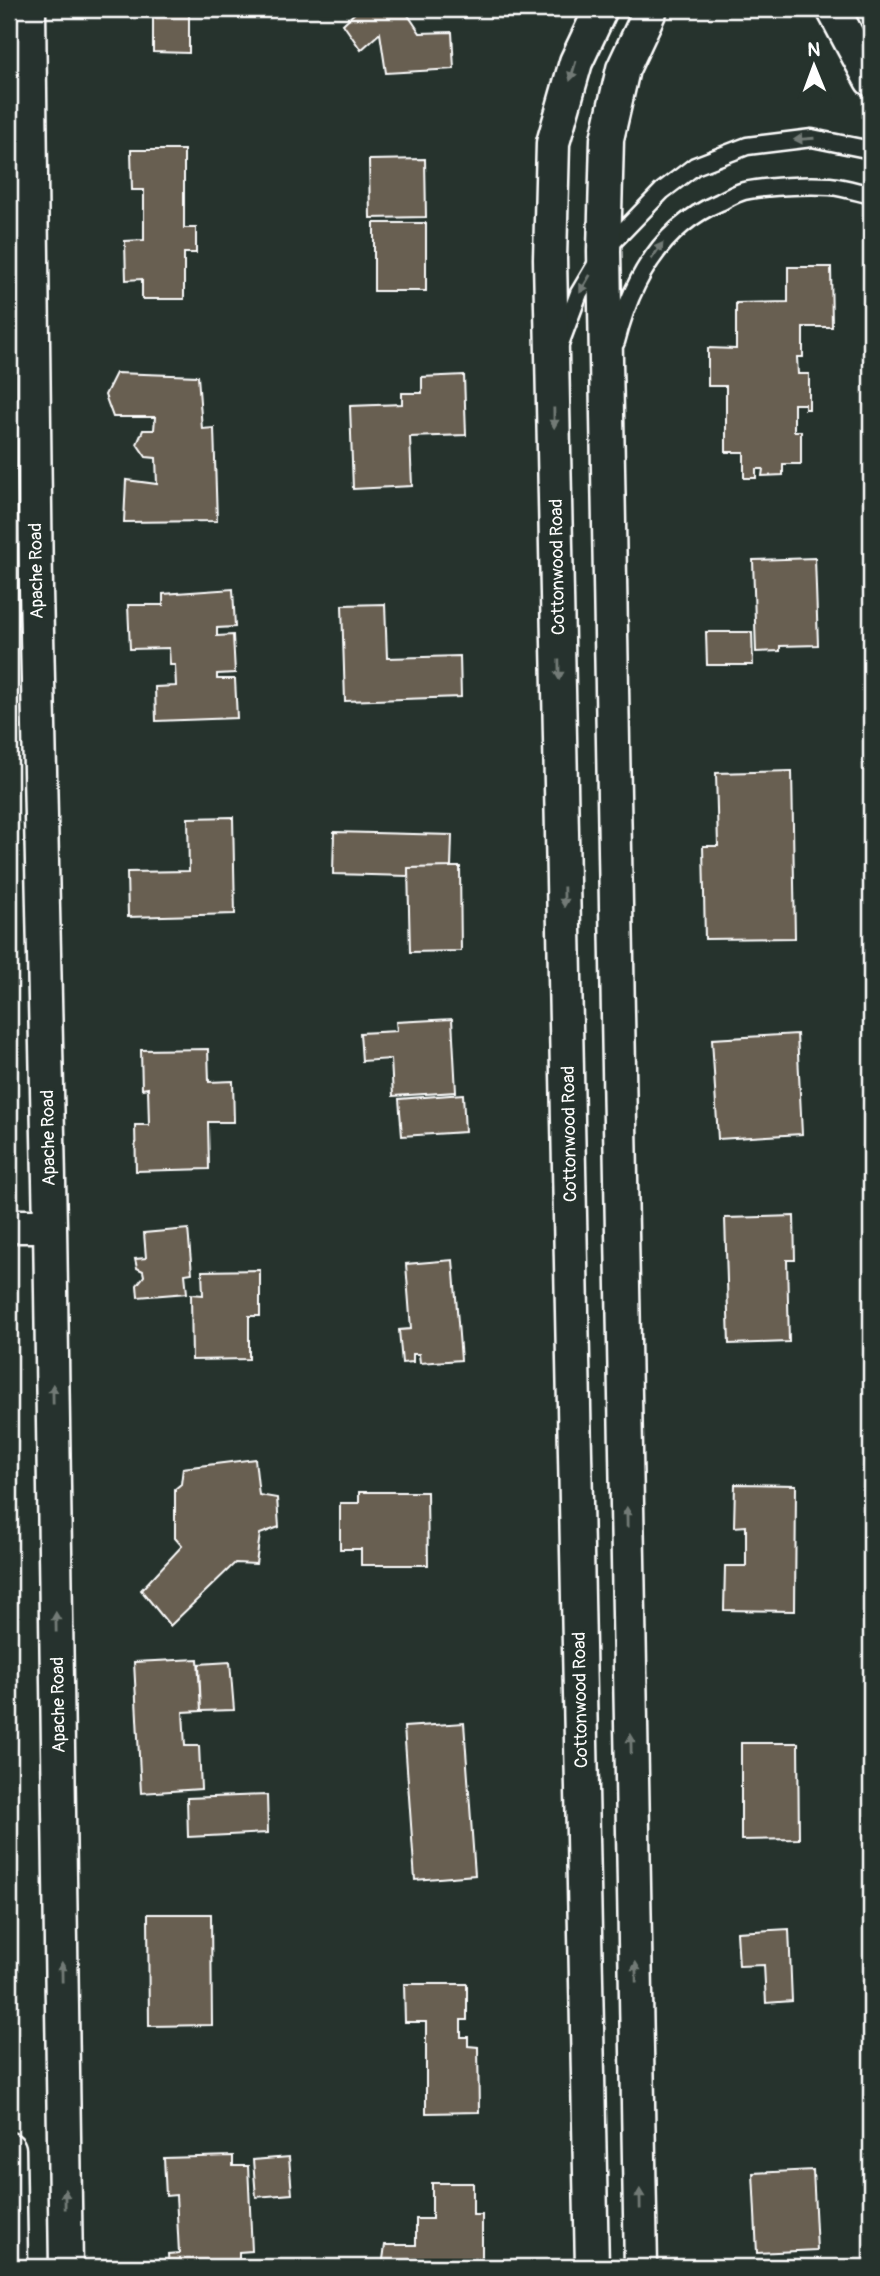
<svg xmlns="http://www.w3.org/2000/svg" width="880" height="2276" viewBox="0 0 880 2276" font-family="Pangolin,sans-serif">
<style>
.building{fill:#675e51;stroke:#fff;stroke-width:2}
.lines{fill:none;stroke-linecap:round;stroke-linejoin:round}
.lane-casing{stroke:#fff;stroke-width:21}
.street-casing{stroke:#fff;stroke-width:37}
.lane{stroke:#26332d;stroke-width:16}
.street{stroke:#26332d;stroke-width:32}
.oneway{fill:#727a76}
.labels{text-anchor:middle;stroke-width:6;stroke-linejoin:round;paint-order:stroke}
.street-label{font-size:18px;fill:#fff;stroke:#26332d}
</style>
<rect width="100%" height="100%" fill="#26332d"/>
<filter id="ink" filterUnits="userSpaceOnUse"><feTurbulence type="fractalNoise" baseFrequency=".0143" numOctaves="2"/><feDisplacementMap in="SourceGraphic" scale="14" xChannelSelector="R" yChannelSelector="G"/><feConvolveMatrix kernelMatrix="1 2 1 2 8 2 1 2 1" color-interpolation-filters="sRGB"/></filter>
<g filter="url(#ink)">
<path class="building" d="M153,9H189V53L153,52Z
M359,9H404L420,33L452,32L454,69L386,73L380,33L361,50L343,24Z
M131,150H184V228H196V253H184V299H142V279L126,280L125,241L144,240V190H132Z
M425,159L426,217L370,218L369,160Z
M374,223H426V291H374Z
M788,267H831L832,327H803V357H797L798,374H809V409H805V404H794V431H801V464H783V475L762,476L763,469H756V478H744V452H726V386H708V348L736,349V303L788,302Z
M116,373L198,376L202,429L214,428L217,521L124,522L126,480L157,484L156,458L146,457L137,444L143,430H154L155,417H113L105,395Z
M464,375L466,435L410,437L412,486L353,489L350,406L402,404V393H422V377Z
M815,558L818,645L780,646V651L756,652L753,560Z
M233,589L235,627L217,628V636L233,635L235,673L217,674V679H235L237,718L156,721L155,687L176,686L175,665H170L169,648L130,649L128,605H163V594Z
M385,604L387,658L460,656L461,697L345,701L342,605Z
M706,632H752L753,665H707Z
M792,771L795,938L705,939L703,846H718L716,773Z
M233,817L235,914L128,917L127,872L189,871L188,818Z
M334,832L452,835L451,867L408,868V876L333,874Z
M451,867H460L461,951L410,952L408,868Z
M452,1019L456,1092L393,1096L391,1059L362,1061L360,1033L397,1031L396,1022Z
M797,1034L802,1134L718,1139L712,1039Z
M208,1049L209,1082L233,1081L234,1122H208L209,1169L136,1171L135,1125H149L148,1088L142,1089L141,1050Z
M463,1094L465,1132L402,1136L399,1099Z
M794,1216L795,1260H787L789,1342L729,1344L725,1218Z
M188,1229L192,1273L185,1274L187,1293L138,1297L137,1285L144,1276L143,1271L137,1268L135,1259L146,1258L144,1233Z
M453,1260L461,1360L420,1363L419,1354H413V1362L402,1363L399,1330L411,1329L406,1264Z
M260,1270V1316H249V1359L192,1360L191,1294L203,1295L202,1271Z
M255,1459L259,1495L277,1498L279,1527L260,1534L256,1564L235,1563L170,1626L141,1590L182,1546L175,1538V1489L181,1484L183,1468Z
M735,1484L796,1485L795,1611L724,1610L725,1566H746V1526L734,1527Z
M359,1492H427L428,1565H361V1549H340V1503H359Z
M198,1659L201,1711L183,1712L185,1746H199L201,1789L141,1793L134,1662Z
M230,1662L234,1710L201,1711L199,1664Z
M464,1723L475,1875L415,1880L404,1727Z
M741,1743H798L799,1839L741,1840Z
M267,1795L268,1833L188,1837L187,1798Z
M148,1914H211L212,2025L149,2026Z
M789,1929L792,2001L766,2003L764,1965L739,1966L737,1932Z
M404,1984H467V2020H461V2037H468V2046L478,2047L479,2112L426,2113V2022H405Z
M233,2156V2166H248L252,2251L239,2252V2267H169L168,2254L179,2253L176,2195L166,2196L164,2158Z
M289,2157L292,2194L256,2197L253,2160Z
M813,2170L817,2250L757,2253L753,2173Z
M432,2183H473V2215H482V2261H474V2267H382L385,2245H416V2219H432Z"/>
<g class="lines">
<defs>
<path id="lane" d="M616,342C631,282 661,227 720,202C728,198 736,193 744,191C766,186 807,185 830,186C843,187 858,192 871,195
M560,344L579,293L604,251L662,191L695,166L747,146L812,138L871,150"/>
<path id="street" d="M29,9L36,589L50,1226L66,2267
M833,9L871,80
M9,1226H50
M9,2149L11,2267
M592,2267L550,259L553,143L576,62L601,9
M641,2267L604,251L607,139L623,69L651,9"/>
</defs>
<use href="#lane" class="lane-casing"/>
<use href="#street" class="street-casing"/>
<use href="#lane" class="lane"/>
<use href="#street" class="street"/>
</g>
<defs><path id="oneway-solid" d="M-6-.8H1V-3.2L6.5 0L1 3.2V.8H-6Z" transform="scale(1.75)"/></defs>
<g class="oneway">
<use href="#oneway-solid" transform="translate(573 71) rotate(107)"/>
<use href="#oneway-solid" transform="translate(804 139) rotate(176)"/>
<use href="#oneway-solid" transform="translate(657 251) rotate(-55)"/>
<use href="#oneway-solid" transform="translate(585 284) rotate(120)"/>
<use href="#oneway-solid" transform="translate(554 418) rotate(89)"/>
<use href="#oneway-solid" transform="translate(559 670) rotate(89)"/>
<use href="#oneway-solid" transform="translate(564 897) rotate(89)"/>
<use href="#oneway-solid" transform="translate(53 1394) rotate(-91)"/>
<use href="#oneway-solid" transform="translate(627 1517) rotate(-91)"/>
<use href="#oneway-solid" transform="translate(56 1622) rotate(-91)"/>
<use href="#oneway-solid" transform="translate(631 1744) rotate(-91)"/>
<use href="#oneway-solid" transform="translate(62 1972) rotate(-91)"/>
<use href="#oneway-solid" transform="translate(636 1972) rotate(-91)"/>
<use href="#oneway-solid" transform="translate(65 2199) rotate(-91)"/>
<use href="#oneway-solid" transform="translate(640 2199) rotate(-91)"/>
</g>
</g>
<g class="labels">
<g class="street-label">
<text transform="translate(557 567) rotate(-91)" y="6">Cottonwood Road</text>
<text transform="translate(36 571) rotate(-91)" y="6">Apache Road</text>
<text transform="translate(569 1134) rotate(-91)" y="6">Cottonwood Road</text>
<text transform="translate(48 1138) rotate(-91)" y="6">Apache Road</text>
<text transform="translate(580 1700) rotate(-91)" y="6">Cottonwood Road</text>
<text transform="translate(58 1705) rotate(-91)" y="6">Apache Road</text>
</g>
</g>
<rect width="880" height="2276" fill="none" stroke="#26332d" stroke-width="35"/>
<rect x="18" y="18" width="845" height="2241" fill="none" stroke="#fff" stroke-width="2.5" filter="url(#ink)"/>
<g transform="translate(814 66) rotate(359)" stroke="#26332d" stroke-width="5" paint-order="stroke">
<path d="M0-5L12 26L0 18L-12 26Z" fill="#ffffff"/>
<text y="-10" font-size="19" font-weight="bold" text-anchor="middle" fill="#ffffff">N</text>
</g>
</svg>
